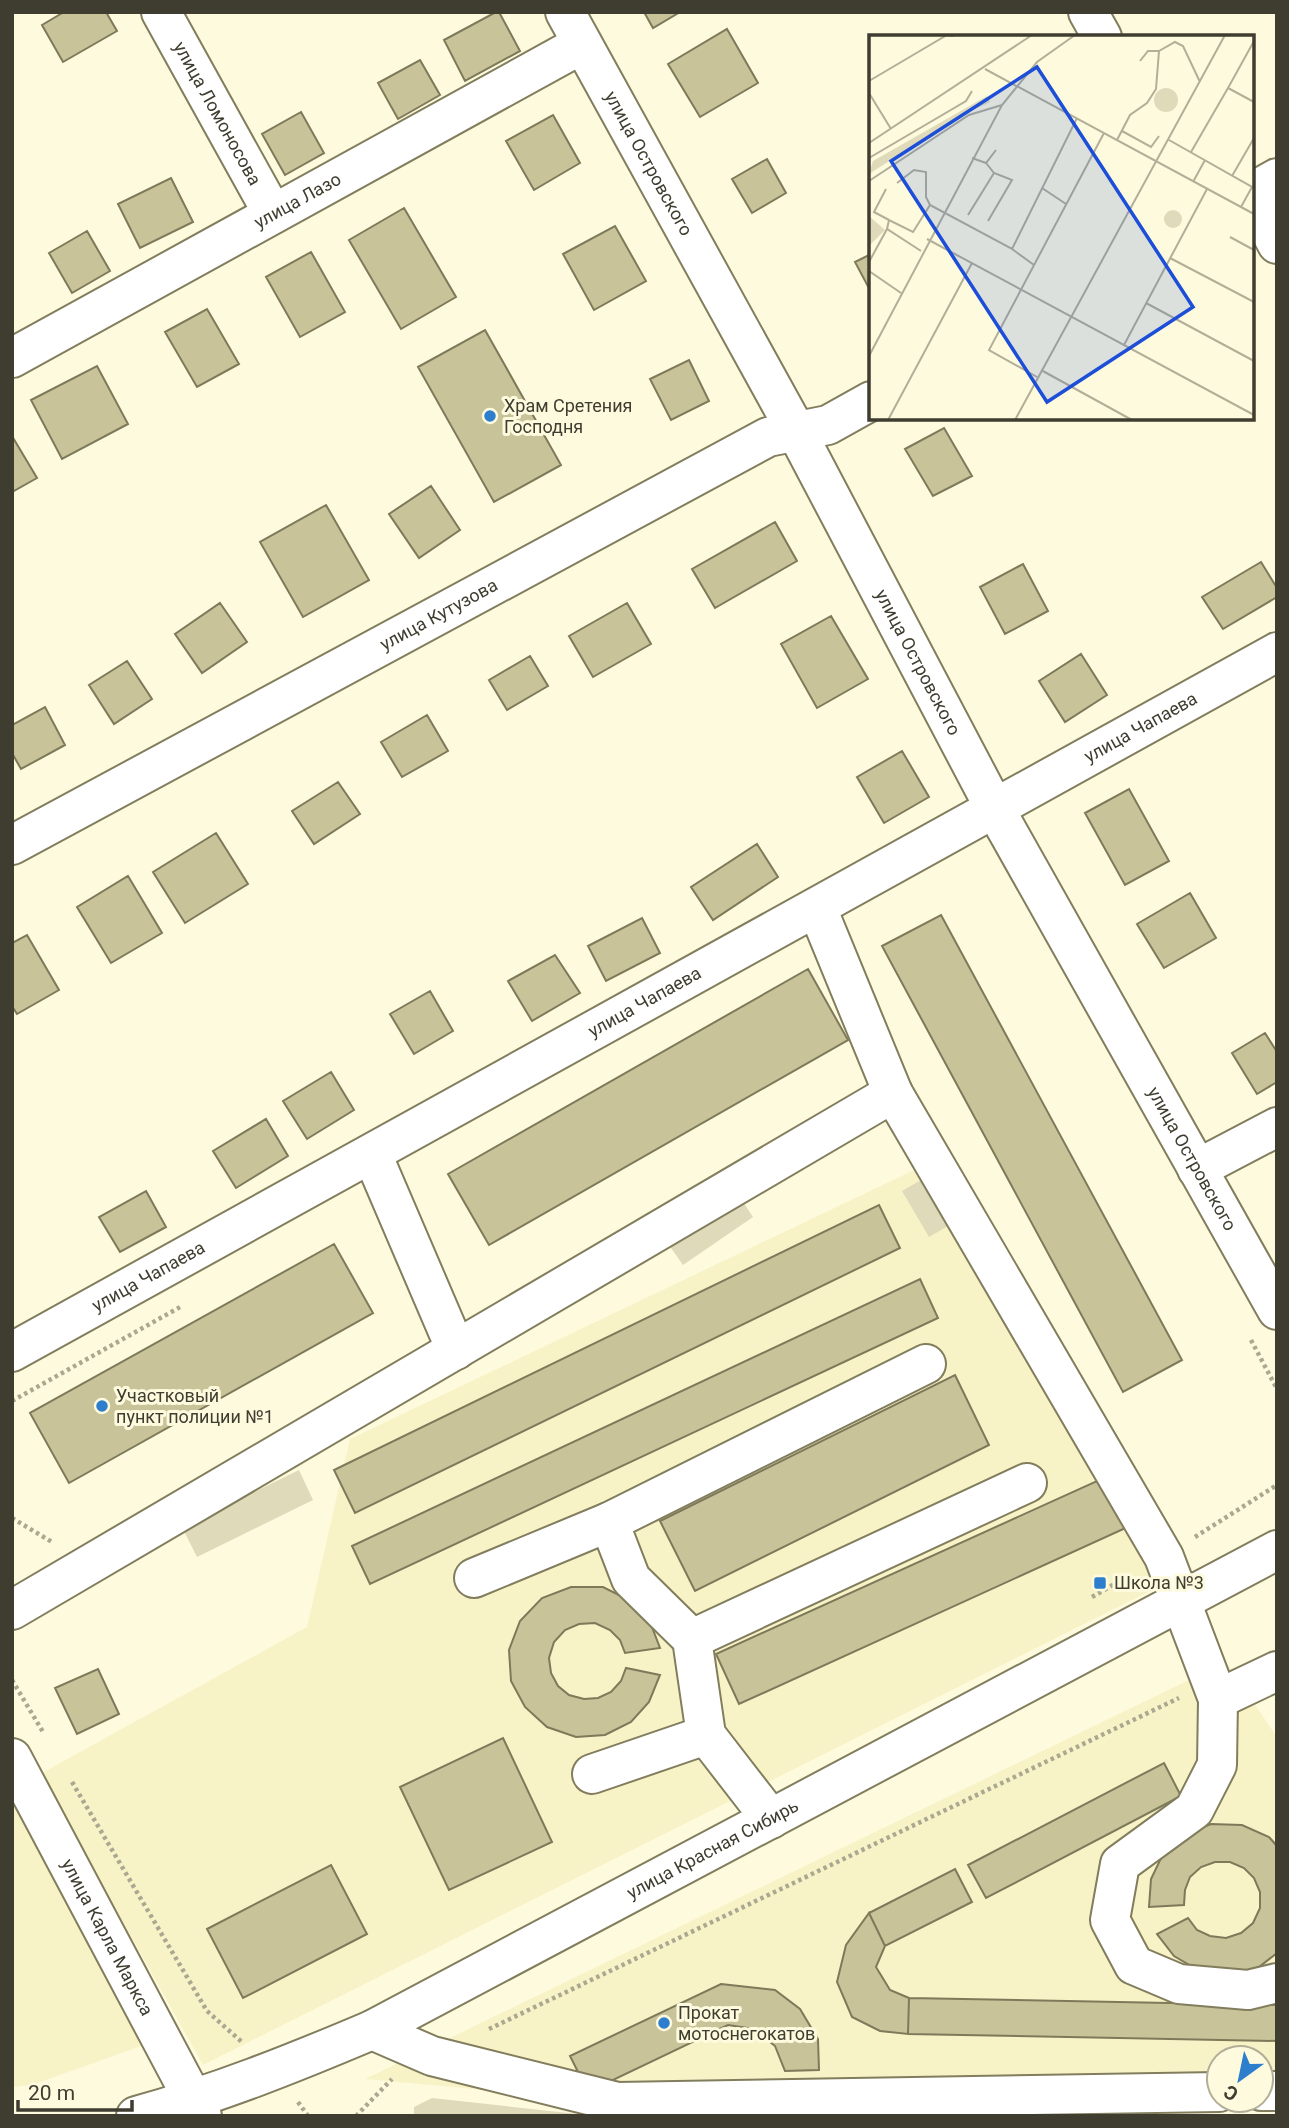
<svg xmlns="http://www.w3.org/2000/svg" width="1289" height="2128" viewBox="0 0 1289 2128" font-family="Roboto,sans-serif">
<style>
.built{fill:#f8f3c7;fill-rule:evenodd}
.green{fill:#dedaba}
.building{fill:#c9c39a;stroke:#7d7959;stroke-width:2}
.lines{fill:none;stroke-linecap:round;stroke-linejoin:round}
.minor-casing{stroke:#817d5d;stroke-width:42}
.major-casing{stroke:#817d5d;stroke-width:42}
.path{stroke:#aba892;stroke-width:4.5;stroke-dasharray:3.5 3.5;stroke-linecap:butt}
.minor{stroke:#fff;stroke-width:38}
.major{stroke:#fff;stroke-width:38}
.poi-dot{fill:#2d7ecd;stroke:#fefade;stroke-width:2.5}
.labels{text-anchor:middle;stroke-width:6;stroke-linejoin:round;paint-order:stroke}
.street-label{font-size:18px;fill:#3f3d2f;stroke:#fefade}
.poi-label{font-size:18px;fill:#3f3d2f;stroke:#fefade;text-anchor:start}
.inset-road{fill:none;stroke:#b2ae98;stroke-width:2}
.view{fill:#1d4ed8;fill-opacity:0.15;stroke:#1d4ed8;stroke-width:3.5}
.inset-edge{fill:none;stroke:#3f3d2f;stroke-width:3.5}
</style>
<rect width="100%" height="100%" fill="#fefade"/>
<path class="built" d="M933,1161L1190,1571L203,2065L40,1774L307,1627L350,1439Z
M1226,1662L1277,1737V2102H617L365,2079ZM1219,2058H1261V2100H1219Z
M12,1800L147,2044L32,2085L12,2087Z"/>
<path class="green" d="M928,1176L955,1222L929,1237L902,1191Z
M735,1190L753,1217L683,1265L664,1238Z
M299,1470L313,1500L197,1557L182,1527Z
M432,2098L586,2115L589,2116H414V2107Z
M973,2109L1193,2116H953Z"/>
<path class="building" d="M64,12H106L117,31L63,62L42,25Z
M496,12H499L520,51L465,81L444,40Z
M644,12H680L653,28Z
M727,29L758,83L700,117L668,64Z
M420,60L440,95L398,119L378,83Z
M301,112L324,153L285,175L262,134Z
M553,115L580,163L534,190L506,141Z
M767,159L786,193L752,213L732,179Z
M171,178L193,222L140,248L118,204Z
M404,208L456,297L401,329L349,240Z
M615,226L646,281L594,310L563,254Z
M87,231L110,271L72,293L49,253Z
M311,252L345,312L300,337L266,277Z
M871,254V292L855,262Z
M207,309L239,364L197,387L165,332Z
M485,330L561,465L494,502L418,367Z
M689,360L709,401L671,420L650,379Z
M97,366L128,424L62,459L31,400Z
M944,428L972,476L933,496L905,449Z
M12,436L37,478L12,492Z
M431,486L460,530L419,558L389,514Z
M326,505L369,580L303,617L260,542Z
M775,522L797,561L715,608L692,569Z
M1261,562L1277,588V597L1223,629L1202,597Z
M1023,564L1048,611L1005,634L980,587Z
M220,603L247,642L202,673L175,634Z
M627,603L651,644L593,677L569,636Z
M831,616L868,679L817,708L781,644Z
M1081,654L1107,695L1065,722L1039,681Z
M530,656L548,686L507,710L489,680Z
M127,661L152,699L114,724L89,685Z
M45,707L65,745L21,769L12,753V725Z
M427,715L448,751L402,777L381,742Z
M902,751L929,797L884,823L857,777Z
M338,782L360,814L314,844L292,811Z
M1129,789L1169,861L1125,885L1085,813Z
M216,833L248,884L185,923L153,872Z
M757,844L778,877L713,920L691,887Z
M128,876L162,933L111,963L77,907Z
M1190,893L1216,938L1164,968L1137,924Z
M941,915L1182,1360L1123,1392L882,946Z
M642,918L660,953L606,981L588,946Z
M27,935L59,990L17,1014L12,1006V943Z
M555,955L580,993L532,1021L508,981Z
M808,969L848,1040L489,1245L448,1174Z
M430,991L453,1031L414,1054L390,1014Z
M1265,1033L1277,1052V1082L1257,1094L1232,1053Z
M331,1072L354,1110L307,1139L283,1101Z
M266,1119L288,1156L236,1188L213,1151Z
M146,1191L166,1227L120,1252L99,1217Z
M879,1205L900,1248L355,1513L334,1470Z
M334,1244L373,1313L69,1483L30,1413Z
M920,1279L938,1318L370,1584L352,1546Z
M955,1375L989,1445L695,1591L660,1521Z
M1108,1476L1130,1526L739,1704L716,1654Z
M571,1587H603L631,1601L650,1622L660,1648L625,1653L620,1640L610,1630L595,1623L579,1624L565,1630L554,1642L549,1658L551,1673L558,1686L569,1695L584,1699L598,1698L611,1692L621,1681L626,1668L660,1675L649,1702L631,1722L605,1735L576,1737L547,1727L525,1707L511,1681L509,1650L520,1621L542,1598Z
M98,1669L119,1714L77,1734L55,1688Z
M503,1738L552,1842L449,1890L400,1787Z
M1164,1763L1181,1796L986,1898L968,1865Z
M1211,1824L1242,1825L1269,1837L1277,1846V1953L1259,1967L1229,1975L1198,1970L1174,1956L1157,1934L1188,1918L1197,1930L1210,1936L1226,1938L1241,1933L1253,1923L1260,1908V1892L1254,1878L1244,1868L1230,1862H1215L1201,1867L1190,1877L1185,1890L1184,1905L1149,1907L1151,1879L1163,1854L1183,1835Z
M331,1865L367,1934L243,1998L207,1929Z
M955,1869L972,1902L885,1946L869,1913Z
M869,1913L885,1946L876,1967L890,1990L909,1998L908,2034L880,2031L852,2017L837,1982L846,1945Z
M721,1984L775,1990L800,2009L818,2039L819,2070L785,2071L775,2046L754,2029L728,2025L588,2092L570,2056Z
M909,1998L1277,2005V2041L908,2034Z"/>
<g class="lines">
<defs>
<g id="minor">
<path id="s1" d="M161,12L273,214"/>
<path id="s2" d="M565,12L796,431L995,809L1277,1310"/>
<path d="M1088,12L1102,37"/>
<path d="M1252,192L1277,178"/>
<path d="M1252,197L1277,244"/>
<path id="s3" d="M12,358L582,44"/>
<path id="s4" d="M12,845L768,437L828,425L871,401"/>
<path d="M817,908L893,1093"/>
<path d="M372,1154L456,1350"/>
<path d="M1197,1169L1277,1127"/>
<path id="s5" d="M12,1352L1277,652"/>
<path d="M474,1578L609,1522"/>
<path d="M12,1610L893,1093L1164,1557L1218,1699L1217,1765L1194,1810L1120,1864L1110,1920L1134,1965L1179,1984L1248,1990L1277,1983"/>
<path d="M692,1639L1027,1483"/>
<path d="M1218,1699L1277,1671"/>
<path d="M706,1735L692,1639L631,1579L609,1522L926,1364"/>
<path id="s6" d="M12,1758L202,2116"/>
<path d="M592,1774L706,1735L771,1819"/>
<path d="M372,2030L432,2056L617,2102L1219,2092"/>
<path d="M1261,2091H1277"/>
</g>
<g id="major">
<path id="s7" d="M136,2116C217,2094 294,2063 372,2030L1277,1550"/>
</g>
</defs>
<use href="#minor" class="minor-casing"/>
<use href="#major" class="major-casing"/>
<path class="path" d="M1251,1340L1277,1389
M12,1401L182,1306
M12,1518L52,1542
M1195,1537L1277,1485
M1092,1597L1130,1575
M12,1680L43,1732
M72,1782L207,2011L243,2043
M489,2029L1179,1698
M298,2102L308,2116
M356,2116L392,2079"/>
<use href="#minor" class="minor"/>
<use href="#major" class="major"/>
</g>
<g class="poi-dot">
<circle cx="490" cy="416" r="7"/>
<circle cx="102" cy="1406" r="7"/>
<rect x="1093" y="1576" width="14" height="14" rx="3.5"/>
<circle cx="664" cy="2023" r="7"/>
</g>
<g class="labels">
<g class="street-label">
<text dy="6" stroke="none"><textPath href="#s1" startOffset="116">улица Ломоносова</textPath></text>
<text dy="6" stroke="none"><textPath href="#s2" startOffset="173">улица Островского</textPath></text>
<text dy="6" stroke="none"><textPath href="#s3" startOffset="326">улица Лазо</textPath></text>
<text dy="6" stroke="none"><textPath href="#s4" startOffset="485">улица Кутузова</textPath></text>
<text dy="6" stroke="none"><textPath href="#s2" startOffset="740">улица Островского</textPath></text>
<text dy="6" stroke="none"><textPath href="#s5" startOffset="1290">улица Чапаева</textPath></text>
<text dy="6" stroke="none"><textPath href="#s5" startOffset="723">улица Чапаева</textPath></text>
<text dy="6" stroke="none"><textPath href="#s2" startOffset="1307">улица Островского</textPath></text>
<text dy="6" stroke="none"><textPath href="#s5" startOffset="156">улица Чапаева</textPath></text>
<text dy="6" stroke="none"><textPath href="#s7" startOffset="637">улица Красная Сибирь</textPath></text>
<text dy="6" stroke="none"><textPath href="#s6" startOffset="203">улица Карла Маркса</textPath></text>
</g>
<g class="poi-label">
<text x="504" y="412">Храм Сретения<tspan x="504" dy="21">Господня</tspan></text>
<text x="116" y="1402">Участковый<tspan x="116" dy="21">пункт полиции №1</tspan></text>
<text x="1114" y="1589">Школа №3</text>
<text x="678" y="2019">Прокат<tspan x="678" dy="21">мотоснегокатов</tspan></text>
</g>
</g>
<g transform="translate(869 35)">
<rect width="385" height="385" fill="#fefade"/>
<path d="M285 65a12 12 0 1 1 24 0a12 12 0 1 1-24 0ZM118,61L121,67L89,82L0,139L4,126ZM295 184a9 9 0 1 1 18 0a9 9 0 1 1-18 0ZM0,181L16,195L0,211Z" fill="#dedaba"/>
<path class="inset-road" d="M385,6L359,53L385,67M271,26L279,16H290M116,34L385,179M0,46L78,0L85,1M0,58L22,94M253,96L282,112L290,101M248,105L261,80L278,68L287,54L290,16L306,7L314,11L331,47M300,105L383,152L372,172M0,108L163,0M322,117L359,53M0,123L97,66L103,56M103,123L117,128L127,115M117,128L125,138L143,145L119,186M363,141L385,103M0,146L100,80L133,70M324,147L336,125M28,148L45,135L57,137V162L61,170L143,214L208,83M173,153L197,169M17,154L5,177L20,185M99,180L125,138M18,194L20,185L44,197L61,170M361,202L385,215M58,204L385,380M143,214L165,230M301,223L385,267M0,227L18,194L52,216M0,236L32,258M277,268L385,326M255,310L338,154M0,321L133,70L168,27L206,0M172,335L263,385M168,342L120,315L235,98M19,385L103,228M146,385L356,0"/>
<path class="view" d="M168,32L324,272L178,367L22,126Z"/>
<rect width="385" height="385" class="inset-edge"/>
</g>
<rect width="1289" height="2128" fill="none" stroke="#3f3d2f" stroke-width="28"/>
<g transform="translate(1240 2079) rotate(213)"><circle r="33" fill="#fefade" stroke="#b2ae98" stroke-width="2"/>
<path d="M0-5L12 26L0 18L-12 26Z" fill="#2d7ecd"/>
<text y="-10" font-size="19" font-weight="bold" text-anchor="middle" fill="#3f3d2f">С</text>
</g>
<path d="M18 2100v10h114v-10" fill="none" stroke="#3f3d2f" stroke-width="3.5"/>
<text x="28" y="2100" font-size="21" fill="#3f3d2f" stroke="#fefade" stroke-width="5" paint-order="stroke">20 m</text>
</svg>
